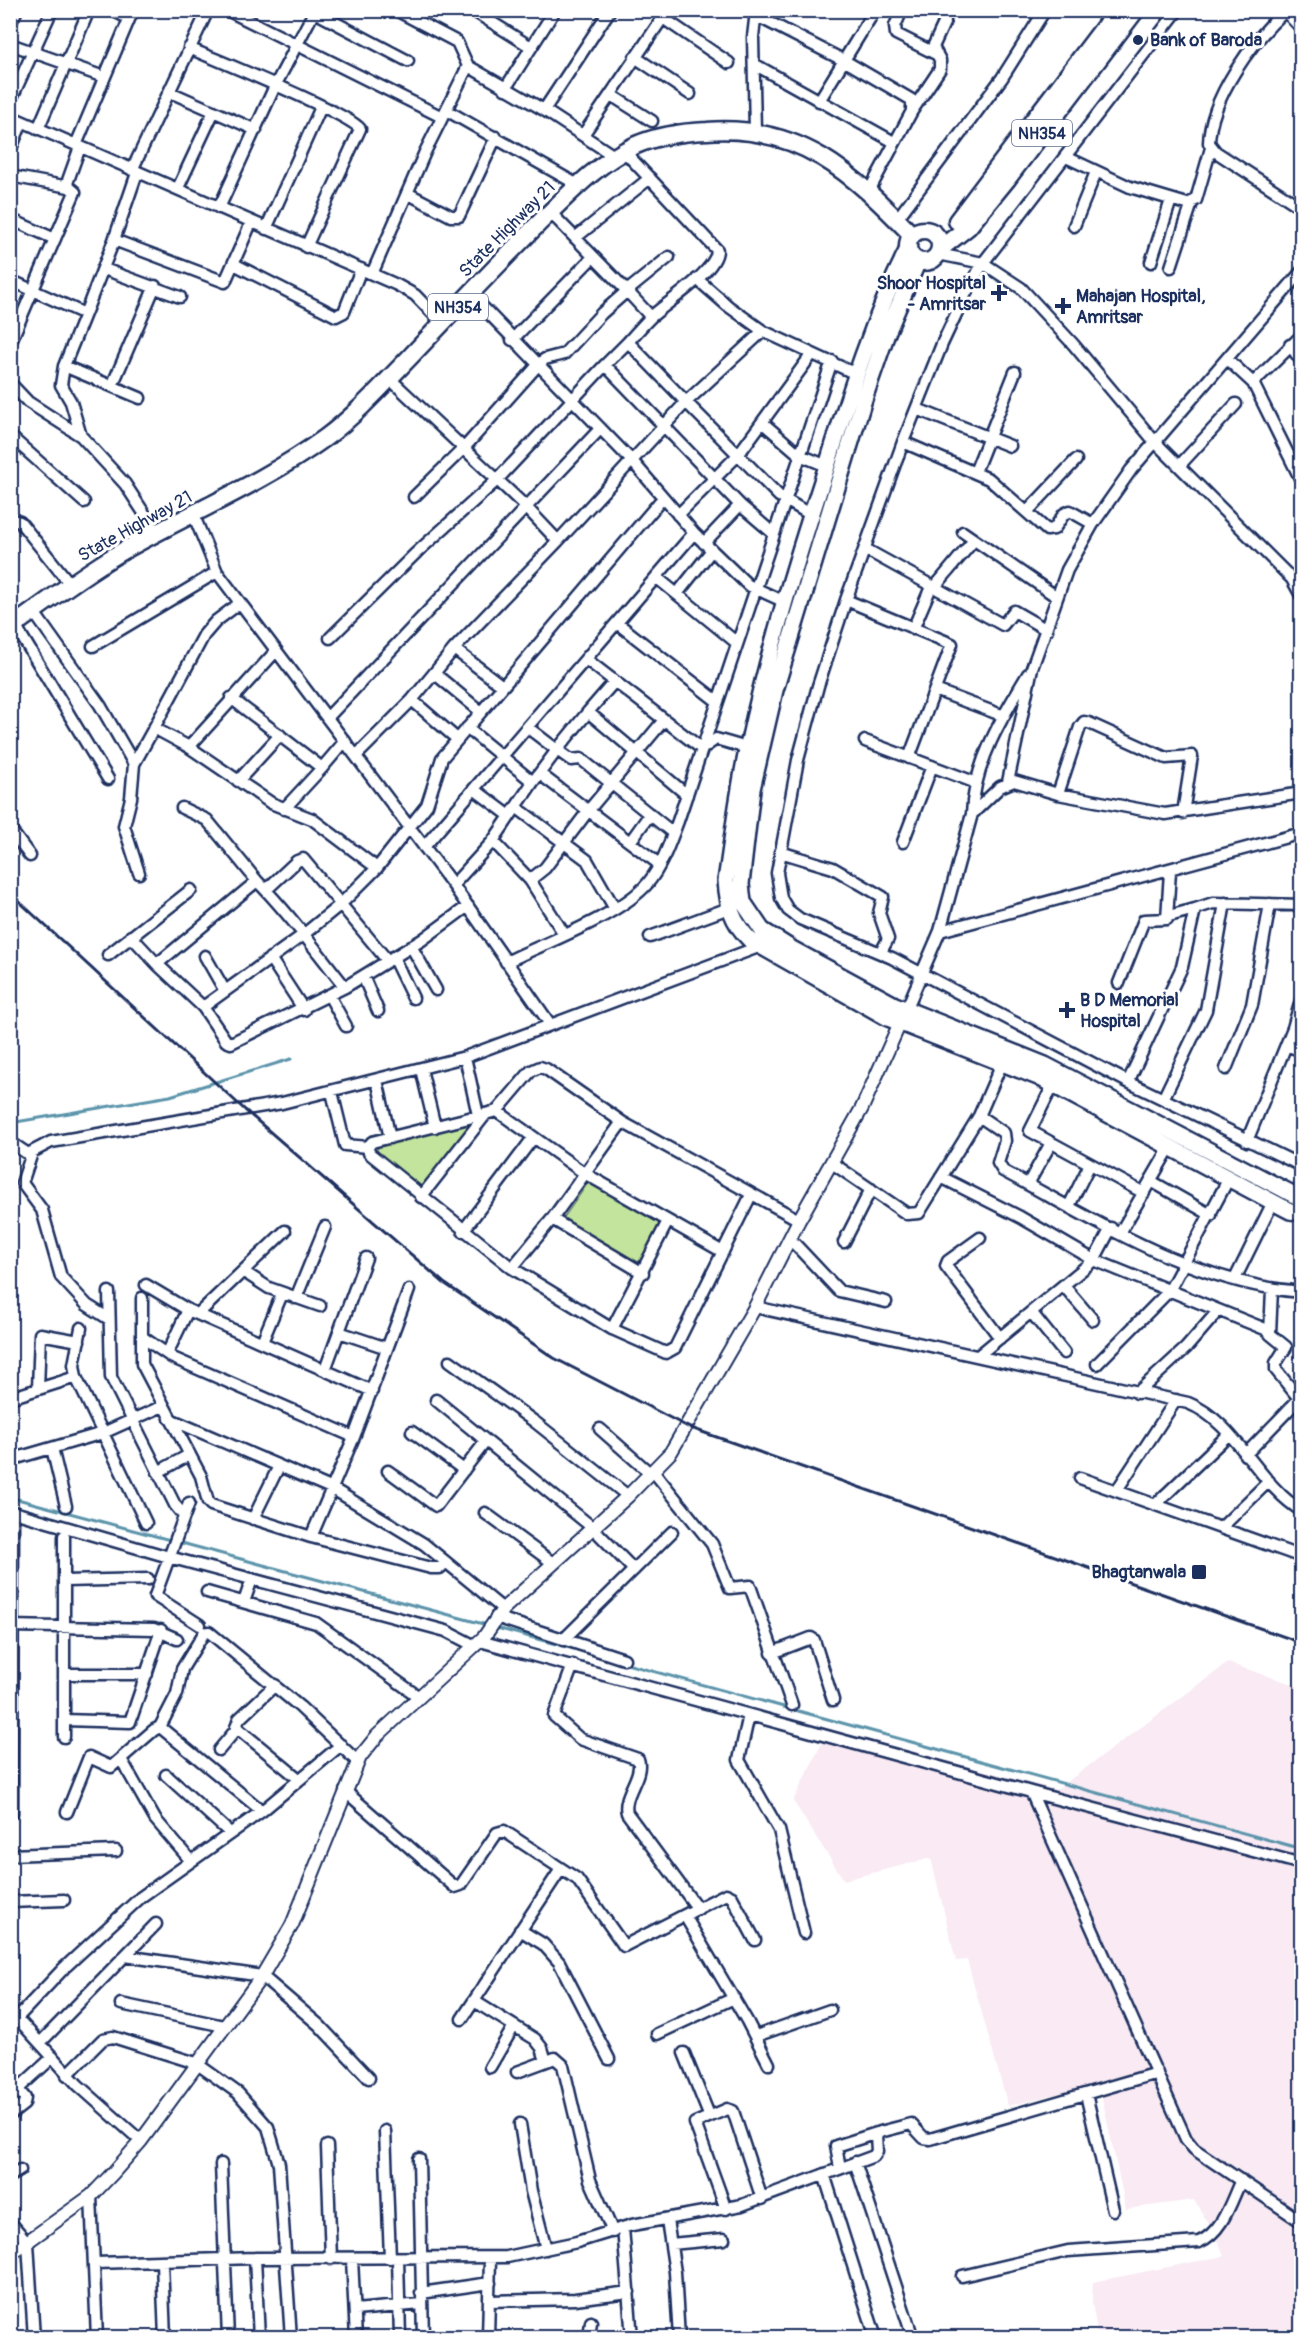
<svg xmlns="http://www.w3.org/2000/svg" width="1312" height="2348" viewBox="0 0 1312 2348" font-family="Pangolin,sans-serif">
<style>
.built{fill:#f9eaf3}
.green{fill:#c3e49c;stroke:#6f8a7d;stroke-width:1.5}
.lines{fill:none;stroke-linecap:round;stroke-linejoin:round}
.stream{stroke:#5b94ab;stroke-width:3}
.minor-casing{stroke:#1b2f5e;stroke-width:15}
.tertiary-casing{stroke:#1b2f5e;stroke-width:16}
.secondary-casing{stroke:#1b2f5e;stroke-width:20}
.trunk-casing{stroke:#1b2f5e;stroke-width:21}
.minor{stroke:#fff;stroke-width:10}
.tertiary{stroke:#fff;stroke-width:12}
.secondary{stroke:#fff;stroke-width:15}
.trunk{stroke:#fff;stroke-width:16}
.rail{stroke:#1b2f5e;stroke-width:3}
.poi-dot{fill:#1b2f5e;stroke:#fff;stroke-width:2}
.labels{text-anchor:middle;stroke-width:6;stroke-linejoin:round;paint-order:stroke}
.shield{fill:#fff;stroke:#5f6d8e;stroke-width:1.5}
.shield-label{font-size:16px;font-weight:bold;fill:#1b2f5e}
.poi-label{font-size:18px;font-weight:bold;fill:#1b2f5e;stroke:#fff;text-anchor:start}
.street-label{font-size:18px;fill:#1b2f5e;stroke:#fff}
</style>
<rect width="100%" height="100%" fill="#fff"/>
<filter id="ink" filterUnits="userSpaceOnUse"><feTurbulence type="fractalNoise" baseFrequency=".0167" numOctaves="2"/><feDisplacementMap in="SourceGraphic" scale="12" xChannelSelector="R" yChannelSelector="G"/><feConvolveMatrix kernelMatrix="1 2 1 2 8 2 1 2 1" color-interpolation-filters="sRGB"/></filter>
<g filter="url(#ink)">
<path class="built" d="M1228,1663L1301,1687V2337H1098L1092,2303L1093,2282L1224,2256L1217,2237L1194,2200L1126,2209L1099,2083L1008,2106L967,1960L956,1961L931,1858L844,1880L793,1801L829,1729L1056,1790Z"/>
<path class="green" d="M466,1124L469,1128L423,1187L376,1152L379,1146Z
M590,1180L665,1220L640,1267L562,1220Z"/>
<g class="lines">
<path class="stream" d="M10,1123L170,1096L291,1059
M10,1497L487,1625
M493,1627L600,1656
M623,1663L1302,1849"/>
<defs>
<path id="minor" d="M112,10L128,18
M227,10L442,117
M311,10L408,61
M396,10L457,42L468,66
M472,10L531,47
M902,10L895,26L896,34L934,53
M1178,10L983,263L965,295L942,344L903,442L846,600L818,686L798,760L777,873L781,898L788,910L800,919L892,958L1128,1082L1302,1166
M1285,11C1253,40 1210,98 1209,143L1216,152L1302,208
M755,15L845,61L912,100V111L869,191
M663,18L729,63
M10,24L17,10
M10,44L104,77
M189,48C216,60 349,113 360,129L306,247
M635,57L690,94
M754,64L894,142
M505,89L555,10
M170,92L256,130
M611,95L652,121
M819,101L875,10
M10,102L52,10
M446,110L578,185
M544,110L610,10
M912,111L940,69V60L933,47L945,21L937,10
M10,116L397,285L415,295L442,323
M38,129L89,10
M755,131L753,37L756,11
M583,135L668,10
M76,145L133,10
M10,151L22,122
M624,151L717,250C717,271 666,303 651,317C643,325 635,334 628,342L686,402L763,331
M1066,157L1130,187L1187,204L1196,200L1211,148
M132,170L208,10
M137,173L114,240L225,282L251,223
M10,176L69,187L75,192L11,341
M66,186L80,147
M178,188L214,111
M407,193L451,216H459L496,137
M219,208L275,86L315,10
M10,219L55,239
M897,219L1002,78L1045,10
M1074,226L1096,172
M266,229L321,107
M575,238L650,178
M938,254L983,263L1021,288L1073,344L1155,442L1292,579L1302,597
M1151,262L1171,200
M234,264L336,316L344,312L361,269
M1171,267L1192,203
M104,269L180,297
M372,274L425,152L468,66L544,110L614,156
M697,279L728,306L763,331L856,374
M10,280L85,314L114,240
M470,294L633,462L694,533
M85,314L64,366L61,385L71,402L81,436L125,484L157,533
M651,317L627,291L669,257
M512,340L593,257
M628,342L605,365L740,505L704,543
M1290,345L1302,362
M1227,359L1253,383L1302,335
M64,366L140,398
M389,378L525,506L558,541
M10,383L28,402L81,436
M1253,383L1300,478
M112,386L155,286
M917,409L1010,446
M763,423L800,455L827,466
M10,436L84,502
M903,442L989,479L1047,530L1054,529L1064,514L1070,511L1093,524
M1179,466L1236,404
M975,472L1015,372
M414,497L465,447L538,365L545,359L564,354L602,313L627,291L550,212
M740,505L774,534
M1027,512L1076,460
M678,515L738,455L812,354
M194,516L217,572L453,885L550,1024
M10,519L20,522L71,585
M963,532L1057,597
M865,549L1003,625L1014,611L1047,630
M656,577L737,643
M934,588L974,540
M677,594L712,550
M846,600L952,644L909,758
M33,611L100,705L134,764L154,728L189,747
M617,623L717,701
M15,625L108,779
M913,629L931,587
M330,638L415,554L496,481L605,365
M93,646L217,572
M454,649L501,685
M276,651L189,747L271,803L312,819L377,868
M587,660L702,749L716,739L747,748
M434,673L480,711
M935,690L1004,716
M231,698L322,768L284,809
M412,700L457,739
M588,712L614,682
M327,718L600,429
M527,727L557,750L588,712L687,795
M154,728L204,635L216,621L240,603
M467,728L533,782L557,750L571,760L581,759L673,833
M865,741L974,782
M357,755L412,700L454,649L558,541L686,402L779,496L811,515
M134,764L131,798L124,826L139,873
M322,768L345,741
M540,774L659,864
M238,781L280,735
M1008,782L1032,668L1067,570L1093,524L1131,470L1302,271
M474,789L510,816
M1058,794L1080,727L1084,722L1089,723L1166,758L1192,756L1183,813
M516,807L587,860L615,909
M182,808L207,820L257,881
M972,814C974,763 1002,717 1028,674
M10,829L30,856
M493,841L530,880L564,934
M630,842L650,814
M903,842L932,766
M424,847L694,533L748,585L785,602
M780,852L833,868L883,897L879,913L888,939L881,952
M530,880L545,868L588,811L664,720
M453,885L493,841L533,782
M266,890L297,861L303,859L387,960
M468,906L422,940L345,987C317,952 289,913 257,881L157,964L203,1007L303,935L341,904L377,868L427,805L442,758L662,499
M1169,916L1195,909
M940,931L972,814L1000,787L1014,781L1058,794L1165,814L1302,793
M131,936L157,964
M650,937L729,908
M411,946L436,990
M108,955L191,890
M205,956L225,991
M393,957L413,998
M270,958L304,1010
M506,962C545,943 621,915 648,883C662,866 670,842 678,821L832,361
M363,976L378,1011
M1119,983L1144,920L1167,919L1170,871
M330,997L346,1026
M203,1007L226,1041L231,1043L345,987
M906,1010L940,931L1302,833
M1286,1045L1302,1051
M465,1057L478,1115
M1002,1063L979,1116L1004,1133L1005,1141L998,1163L1003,1171C1097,1221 1193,1284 1302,1292
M421,1069L435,1127
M1226,1069L1252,1005L1270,904
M377,1080L390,1138
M1128,1082L1182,967L1195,909L1213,903L1302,905
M1053,1085L1030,1131L1144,1193
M332,1092L345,1145L368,1147
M1163,1099L1206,1010L1225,903
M497,1111L584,1173L723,1252
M1247,1141L1293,1028L1302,997
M10,1142L28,1154L51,1142L282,1103L465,1057L761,946
M32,1153L22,1183L42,1210L61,1277L87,1305L109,1319
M832,1163L907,1214L919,1213L979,1116
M941,1177L1020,1217L1094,1260L979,1355
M1151,1181L1211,1215
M1028,1184L1051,1143
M751,1195L675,1348L666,1353L612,1329L512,1268L369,1153L368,1147L372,1142L497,1111L531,1071L540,1067L546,1069L622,1122L799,1220
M421,1197L486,1114
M1069,1206L1090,1164
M552,1219L643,1273
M1111,1228L1094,1260L1270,1331
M463,1231L533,1138
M1120,1233L1170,1147
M980,1238L948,1261L946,1266L1000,1338
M790,1239L839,1291L886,1302
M844,1242L871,1189
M512,1268L552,1219L622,1122
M244,1272L269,1288L320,1306
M1235,1279L1273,1202
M146,1285L188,1310L372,1391
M1064,1286L1093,1320
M1272,1289L1270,1334L1286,1347L1276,1363V1370L1302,1402
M109,1292L111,1377L175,1505L184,1516
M142,1298V1364L201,1476L208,1502L211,1505L311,1537L431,1568H440L446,1562
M296,1298L325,1227
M755,1307L1188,1403C1235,1421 1258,1485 1302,1511
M1031,1312L1064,1353
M198,1314L285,1231
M612,1329L668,1221
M339,1332L387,1348
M142,1337L173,1358L354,1437
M262,1342L282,1294
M167,1354L188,1310
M450,1361L535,1422L628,1496
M1097,1364L1169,1291L1229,1178
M325,1370L366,1258
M76,1377L74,1365L81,1328
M38,1389L40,1334L79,1341
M1137,1393L1186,1348L1218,1311
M10,1398L76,1377L146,1523
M436,1400L593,1528L634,1570
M170,1419L333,1489L424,1544L503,1609
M600,1429L651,1474
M412,1432L464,1470
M52,1448L66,1506
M1245,1455L1299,1399
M10,1460L103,1433L163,1406
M388,1471L436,1506L486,1441
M158,1472L189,1455
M654,1472L712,1544L730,1588L750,1586L792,1705
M1080,1478L1302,1557
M1117,1490L1176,1400
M189,1503L155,1596L200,1625
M1156,1504L1228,1435
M10,1511L169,1557L446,1631L475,1646
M485,1513L553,1563
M253,1519L279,1466
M1222,1527L1269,1481
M311,1537L354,1437L409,1290
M65,1581L148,1579
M207,1592L316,1623L419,1697
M244,1602L252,1579
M496,1617L624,1659
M10,1626L154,1629L177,1639
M563,1640L672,1532
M480,1641L1031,1792L1186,2139L1194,2149L1302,2222
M772,1653L811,1638L814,1640L833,1700
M573,1665L554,1716L580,1739L638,1759C644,1776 622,1795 627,1813L698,1909
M65,1674H147
M749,1715L739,1760L779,1830L804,1933
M64,1720L130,1722L161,1630
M160,1727L177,1694L182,1669L204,1633L209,1632L300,1707L358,1762
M236,1727L299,1779
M64,1737V1536
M219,1750L235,1731L239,1719L275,1685
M121,1759L155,1819L190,1860
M166,1775L230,1833
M345,1791L455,1887L461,1885L497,1833L504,1831L577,1879L624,1946L726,1894L732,1897L755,1940
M1031,1792L1302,1864
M67,1812L89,1757L111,1767L154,1730L160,1727L262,1811
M12,1813L13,1521
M10,1855L116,1851
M10,1902L64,1900
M685,1916L747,2021L769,2064
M520,1930L543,1944L559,1962L609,2059
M125,1956L262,1976L319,2025L369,2078
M474,2001L535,2039L542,2048L546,2061
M121,2004L224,2026
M462,2019L561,1869
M657,2034L734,1998
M756,2036L830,2010
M40,2043L156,1924
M684,2053L709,2115
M490,2067L514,2026
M517,2072L555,2058L563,2065L590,2180L613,2232
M67,2075L103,2039L113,2037L196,2063L238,2093L268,2127L279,2164L291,2338
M10,2079L25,2098L24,2104L10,2115
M19,2088L53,2057
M1086,2094L1113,2210
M520,2124L531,2191L546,2249
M385,2131L390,2258
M141,2141L78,2085L17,2018L64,1968L141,1897L262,1811L341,1745
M327,2146L331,2259
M419,2159L423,2338
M855,2162L913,2338
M221,2164L228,2338
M840,2168L836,2146L877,2133
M824,2174L876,2338
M10,2176L20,2170
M91,2196L97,2338
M726,2209L695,2123L727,2109L733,2111L762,2199
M667,2220L675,2272L679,2338
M10,2222L28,2243L34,2338
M623,2228L632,2338
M671,2244L724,2239
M255,2258L259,2338
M398,2258L400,2338
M352,2259L356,2338
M162,2262L165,2338
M96,2263L255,2258L507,2257L577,2242L632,2225L742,2205L874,2156L877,2151L876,2136L880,2132L911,2124L924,2138L930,2139L1157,2073
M962,2276L1068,2251L1199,2242C1223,2232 1231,2201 1241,2180
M421,2293L490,2283
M490,2301L575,2299L629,2292
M355,2310L421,2304
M488,2338L490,2259
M589,2338L591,2322"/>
<path id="tertiary" d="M1285,10L1302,28
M10,2254L91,2196L113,2173L141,2141L262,1976L292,1925L360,1757L377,1736L484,1637L503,1609L628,1496L671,1452L755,1307L799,1220L862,1108L903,1016"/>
<path id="secondary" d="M908,249C873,318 850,392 827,466C797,558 768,651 748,746C738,791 733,836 726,881C728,906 732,922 750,940L888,1018L1038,1077L1290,1211L1302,1213
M918,261L887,333L864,399L775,690L752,789L741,884L743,902L762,930L792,949L895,1005L1045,1065L1302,1199"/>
<path id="trunk" d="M957,221L1117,10
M908 246a16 16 0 1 1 32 0a16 16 0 1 1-32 0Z
M940,249L968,227L1008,178L1136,10
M10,628C45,603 79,577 116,555C185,515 260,485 325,438C356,415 383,385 410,357C452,313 494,268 537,225C568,195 597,163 636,145C659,135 683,132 707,131C800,124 852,173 912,235"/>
</defs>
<use href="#minor" class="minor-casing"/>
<use href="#tertiary" class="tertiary-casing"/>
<use href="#secondary" class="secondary-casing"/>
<use href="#trunk" class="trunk-casing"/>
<use href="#minor" class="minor"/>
<use href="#tertiary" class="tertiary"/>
<use href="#secondary" class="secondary"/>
<use href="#trunk" class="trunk"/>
<path class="rail" d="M10,893L245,1110L444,1283L554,1358L688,1427L1302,1643"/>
</g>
</g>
<g class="poi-dot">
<circle cx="1138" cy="40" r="6"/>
<path d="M996 284h6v6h6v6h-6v6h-6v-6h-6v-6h6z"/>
<path d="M1060 297h6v6h6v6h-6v6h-6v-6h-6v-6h6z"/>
<path d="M1064 1001h6v6h6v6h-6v6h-6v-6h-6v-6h6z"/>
<rect x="1191" y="1564" width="16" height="16" rx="3"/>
</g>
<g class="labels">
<g class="shield">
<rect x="1012" y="120" width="60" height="26" rx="4.5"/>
<rect x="428" y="294" width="60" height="26" rx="4.5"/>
</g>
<g class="shield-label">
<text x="1042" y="139">NH354</text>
<text x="458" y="313">NH354</text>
</g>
<g class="poi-label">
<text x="1150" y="46">Bank of Baroda</text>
<text x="986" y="289" text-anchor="end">Shoor Hospital<tspan x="986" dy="21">- Amritsar</tspan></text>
<text x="1076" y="302">Mahajan Hospital,<tspan x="1076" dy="21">Amritsar</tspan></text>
<text x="1080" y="1006">B D Memorial<tspan x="1080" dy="21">Hospital</tspan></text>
<text x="1186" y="1578" text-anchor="end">Bhagtanwala</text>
</g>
<g class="street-label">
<text transform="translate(507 229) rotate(-45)" y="6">State Highway 21</text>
<text transform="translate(135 526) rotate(-29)" y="6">State Highway 21</text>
</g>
</g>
<rect width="1312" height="2348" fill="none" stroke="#fff" stroke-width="36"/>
<rect x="18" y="18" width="1276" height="2312" fill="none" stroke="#1b2f5e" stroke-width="2" filter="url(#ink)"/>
</svg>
